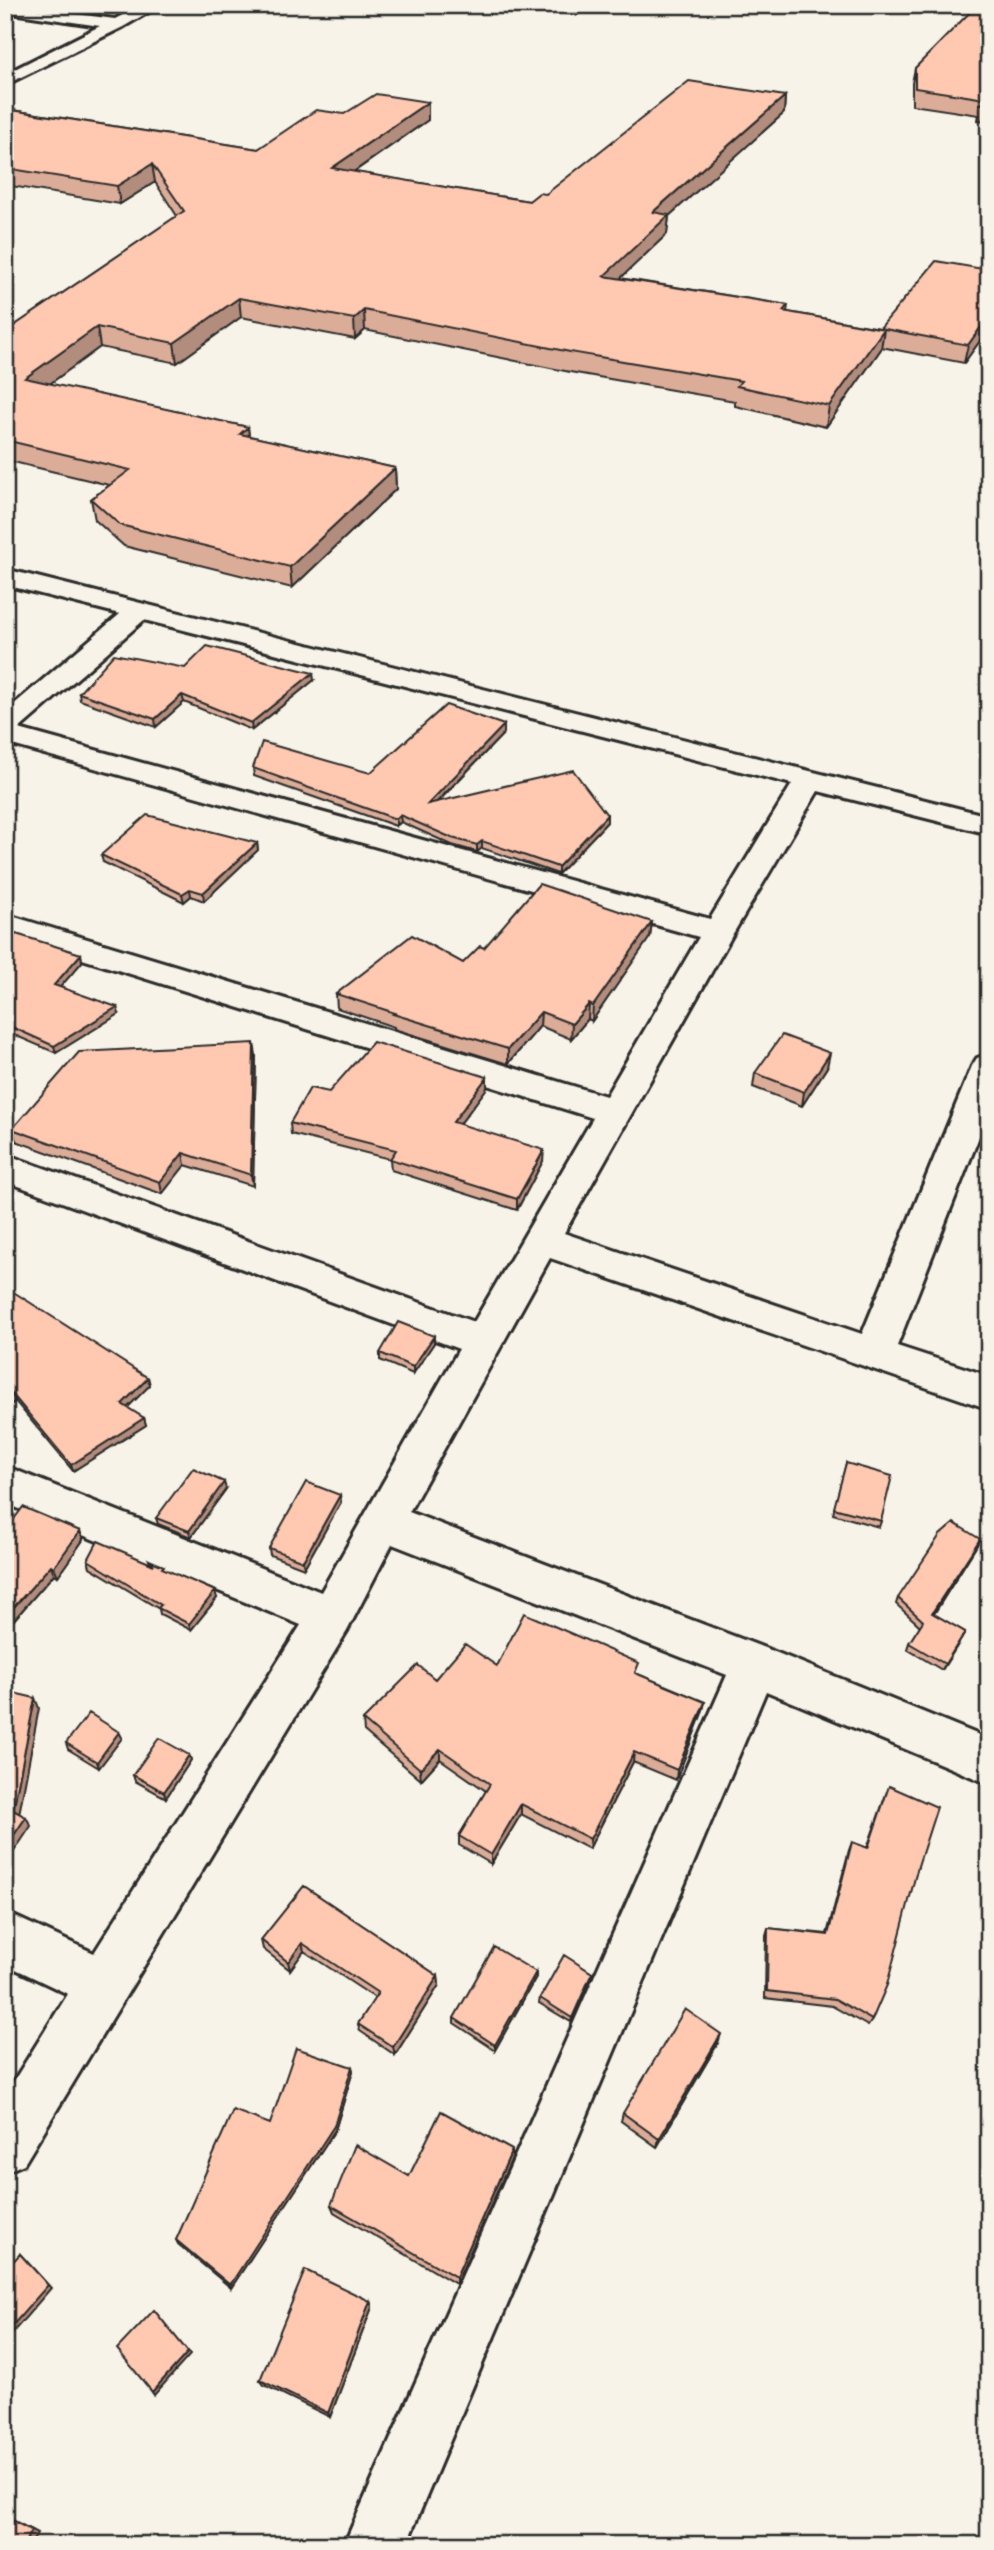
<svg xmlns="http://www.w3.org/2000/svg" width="994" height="2550" viewBox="0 0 994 2550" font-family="'Gochi Hand',sans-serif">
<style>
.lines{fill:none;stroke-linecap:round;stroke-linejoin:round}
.minor-casing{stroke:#2b2b2b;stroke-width:6}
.minor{fill:#f7f3e8;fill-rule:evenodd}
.wall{fill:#dbac98;stroke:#2b2b2b;stroke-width:2}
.shaded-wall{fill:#b28c7c;stroke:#2b2b2b;stroke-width:2}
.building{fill:#ffc8b1;stroke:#2b2b2b;stroke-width:2}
</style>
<rect width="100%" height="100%" fill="#f7f3e8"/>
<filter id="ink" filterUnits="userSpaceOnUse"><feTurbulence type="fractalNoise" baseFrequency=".0143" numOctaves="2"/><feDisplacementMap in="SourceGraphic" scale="14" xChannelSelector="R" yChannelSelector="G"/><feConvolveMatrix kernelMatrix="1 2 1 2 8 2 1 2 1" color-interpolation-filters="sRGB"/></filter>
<g filter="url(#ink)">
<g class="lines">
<defs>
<path id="minor" d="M5,5L115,19L142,5H161L123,27L5,85V74L100,26L5,12Z
M5,569L989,816V834L818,791L734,932L564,1233L862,1334L972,1066L977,1058L989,1054V1111L897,1346L989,1376V1409L550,1258L409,1512L770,1650L989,1739V1784L766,1691L406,2545H344L727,1675L392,1544L347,1631L24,2164L5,2172V2095L68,1994L5,1964V1912L94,1953L301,1625L5,1503V1466L321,1592L459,1349L5,1181V1154L474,1322L593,1118L5,935V914L606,1096L699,937L5,743V712L120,614L5,585ZM144,620L792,784L710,919L19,729Z"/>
</defs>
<use href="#minor" class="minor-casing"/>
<use href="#minor" class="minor"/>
</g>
<path class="wall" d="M504,5H590L577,15Z
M989,5V121L978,120L979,115L912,105V83L915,68Z
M785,96L784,113L669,216L667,234L620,278L788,305L787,312L880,328L989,270V339L982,338L964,363L881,347V349L826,427L735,406V401L570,372L365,330L355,339L241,317L177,363L100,347L49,384L248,427L249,436L395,468L396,489L292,588L124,546L95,520L91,499L109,485L5,460V332L177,216L155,182L120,204L5,185V109L258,149L344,114L428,102V120L354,172L529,201Z
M185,668L314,680L252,730L184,702L156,727L80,700L79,693Z
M504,725V733L438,802L607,815V822L558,874L482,848L477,852L452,845L401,822L396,826L254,776L253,768L370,773Z
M257,843L258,850L204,901L191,896L184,902L103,862L101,855Z
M652,922L650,937L592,1021L588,1019L571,1039L540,1026L508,1064L394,1029V1027L337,1008L336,994L463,963L484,948Z
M5,934L81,954L82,962L60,987L119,1014L56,1053L5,1031Z
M256,1055L253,1186L185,1165L162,1194L16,1141L12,1129Z
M827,1067L802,1106L753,1087L755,1073Z
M487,1077V1088L460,1124L543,1161L517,1210L391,1170L390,1159L291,1134L290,1123L329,1092Z
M5,1299L148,1378L150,1385L127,1408L144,1418L146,1425L73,1471L15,1401L5,1411Z
M434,1343L413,1374L380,1360V1353Z
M846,1463L881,1521L879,1527L833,1514Z
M226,1489L191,1537L158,1524L156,1518Z
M340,1495L341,1502L304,1568L270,1555L269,1548Z
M5,1531H80L83,1540L58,1576L54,1574L5,1630Z
M977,1545L934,1614L965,1632L962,1638L942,1670L907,1649L909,1643L920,1626L896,1604L898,1598Z
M88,1560L151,1564L149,1560L165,1570L217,1598L191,1630L160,1614L159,1609L90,1567Z
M497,1666L638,1674L705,1702L702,1713L676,1780L633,1762L589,1849L521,1814L491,1864L459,1845V1836L486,1791L440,1759L421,1780L364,1731L363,1720L435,1679Z
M119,1732L122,1738L99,1768L68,1749L66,1743Z
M189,1755L191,1760L166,1798L135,1781L133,1775Z
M886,1794L918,1866L872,2020L868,2026L832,2006L765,1998L766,1935L768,1928L827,1934L849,1850L852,1842L867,1848Z
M304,1886L438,1976L439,1985L395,2055L360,2031L358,2024L375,1998L304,1951L290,1970L263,1949L261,1940Z
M536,1972V1977L495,2050L454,2023V2018Z
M591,1978L571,2022L539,2003L540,1998Z
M718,2043L657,2147L621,2121L623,2113Z
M352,2067L353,2071L335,2130L231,2288L178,2244L176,2240L270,2124Z
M512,2158L456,2284L334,2212L331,2205L409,2176Z
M370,2301L372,2307L330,2417L264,2385L260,2380Z"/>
<path class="shaded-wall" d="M578,5H590L577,15Z
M785,96L784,113L669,216L667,234L603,295L604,276L653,212Z
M428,102V120L333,186L332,168Z
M152,164L155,182L120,204L117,186Z
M239,298L241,317L177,363L174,343Z
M364,310L365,330L355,339L354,319Z
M986,320L982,338L964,363L968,345Z
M97,327L100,347L29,399L25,378Z
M884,329L881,349L826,427L829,406Z
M248,427L250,448L240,434Z
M395,468L396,489L292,588L290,567Z
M5,596L8,607L5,609Z
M313,673L314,680L252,730L251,723Z
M182,695L184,702L156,727L155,719Z
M504,725V733L428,811V804Z
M400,815L401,822L396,826V819Z
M607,815V822L558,874V867Z
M482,841V848L477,852V845Z
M257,843L258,850L204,901L203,893Z
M190,889L191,896L184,902L182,894Z
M652,922L650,937L592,1021L593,1006Z
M81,954L82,962L56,992L54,985Z
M589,1004L588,1019L571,1039L572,1024Z
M117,1007L119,1014L56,1053L54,1046Z
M541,1012L540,1026L508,1064V1049Z
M254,1043L256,1055L253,1186L251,1175Z
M830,1053L827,1067L802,1106L804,1092Z
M487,1077V1088L453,1133V1122Z
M544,1150L543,1161L517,1210V1199Z
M183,1153L185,1165L162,1194L160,1182Z
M434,1336V1343L413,1374V1367Z
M148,1378L150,1385L124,1411L122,1404Z
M12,1394L15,1401L5,1411V1401Z
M144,1418L146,1425L73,1471L71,1465Z
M224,1482L226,1489L191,1537L189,1531Z
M340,1495L341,1502L304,1568L303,1561Z
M80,1531L83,1540L58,1576L54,1567Z
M980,1539L977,1545L930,1620L932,1613Z
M51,1565L54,1574L5,1630V1617Z
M215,1591L217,1598L191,1630L189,1624Z
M965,1632L962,1638L942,1670L945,1664Z
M35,1698L39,1708L18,1820L13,1810Z
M705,1702L702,1713L676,1780L677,1770Z
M119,1732L122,1738L99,1768L97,1762Z
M440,1749V1759L421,1780L420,1769Z
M634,1752L633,1762L589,1849L590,1839Z
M189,1755L191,1760L166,1798L164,1792Z
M521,1804V1814L491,1864V1855Z
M26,1817L31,1826L5,1865V1848Z
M302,1943L304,1951L290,1970L288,1962Z
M536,1972V1977L495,2050V2045Z
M592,1973L591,1978L571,2022L572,2018Z
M438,1976L439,1985L395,2055L393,2047Z
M721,2034L718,2043L657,2147L659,2139Z
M352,2067L353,2071L335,2130L231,2288L230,2285Z
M512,2150V2158L456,2284V2277Z
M20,2254L51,2288L8,2338L5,2334Z
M370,2301L372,2307L330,2417L328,2413Z
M188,2352L190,2355L154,2395L152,2392Z
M5,2516L37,2533L31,2545H24Z"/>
<path class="building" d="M977,5H989V105L981,104L985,99L915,88V68Z
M689,81L785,96L653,212L669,215L604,276L788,305L783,311L884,329L829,406L737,386L741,381L570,352L364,310L354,319L239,298L174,343L97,327L25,378L248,427L240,434L395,468L290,567L120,525L91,499L130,470L5,440V332L184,211L152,164L117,186L5,168V109L258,149L316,110L344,114L376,94L428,102L332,168L529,201L539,193L546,194Z
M936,261L989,270V320H986L968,345L880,328Z
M207,646L313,673L251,723L182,695L155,719L79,693L114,654L185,668Z
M446,705L504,725L428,804L573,770L607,815L558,867L482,841L477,845L452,838L400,815L396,819L253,768L262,742L370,773Z
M147,815L257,843L203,893L190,889L182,894L101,855Z
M539,884L652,922L593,1006L589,1004L572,1024L541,1012L508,1049L393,1014L395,1013L336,994L412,935L463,963L480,946L484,948Z
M5,934L13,937L16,934L81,954L54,985L117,1007L54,1046L5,1024Z
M782,1035L830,1053L804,1092L755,1073Z
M373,1042L487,1077L453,1122L544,1150L517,1199L390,1159L396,1150L290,1123L310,1088L329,1092Z
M254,1043L251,1175L183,1153L160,1182L12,1129L79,1052Z
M12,1291L148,1378L122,1404L144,1418L71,1465L12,1394L5,1401V1299Z
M398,1322L434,1336L413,1367L380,1353Z
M846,1463L892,1476L881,1521L834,1508Z
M193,1468L224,1482L189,1531L156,1518Z
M306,1482L340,1495L303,1561L269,1548Z
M23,1507L80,1531L54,1567L51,1565L5,1617V1531Z
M954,1523L980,1539L932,1613L965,1632L945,1664L909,1643L923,1621L898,1598L940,1535Z
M98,1541L154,1565L149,1560L164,1566L162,1568L215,1591L189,1624L158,1608L161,1605L88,1560Z
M524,1613L639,1663L635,1673L705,1702L677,1770L634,1752L590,1839L521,1804L491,1855L459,1836L490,1784L440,1749L420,1769L363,1720L418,1665L435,1679L465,1644L497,1666Z
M5,1691L35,1698L13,1810L26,1817L5,1848Z
M89,1713L119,1732L97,1762L66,1743Z
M159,1738L189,1755L164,1792L133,1775Z
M889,1786L937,1807L918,1866L887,1985L872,2020L835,1999L767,1991L768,1928L828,1935L852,1842L868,1848Z
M304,1886L438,1976L393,2047L358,2024L378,1993L302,1943L288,1962L261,1940Z
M494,1947L536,1972L495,2045L454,2018Z
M564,1955L592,1973L572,2018L540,1998Z
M685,2009L721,2034L659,2139L623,2113Z
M296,2048L352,2067L334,2126L230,2285L176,2240L233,2110L270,2124Z
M441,2111L512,2150L456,2277L331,2205L355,2145L409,2176Z
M20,2254L48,2285L5,2334V2270Z
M305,2270L370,2301L328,2413L260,2380Z
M154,2310L188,2352L152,2392L117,2349Z
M5,2517L31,2530L24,2545H5Z"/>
</g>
<rect width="994" height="2550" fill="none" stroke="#f7f3e8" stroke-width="28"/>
<rect x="14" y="14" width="966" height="2522" fill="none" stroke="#2b2b2b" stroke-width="2.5" filter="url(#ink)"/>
</svg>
